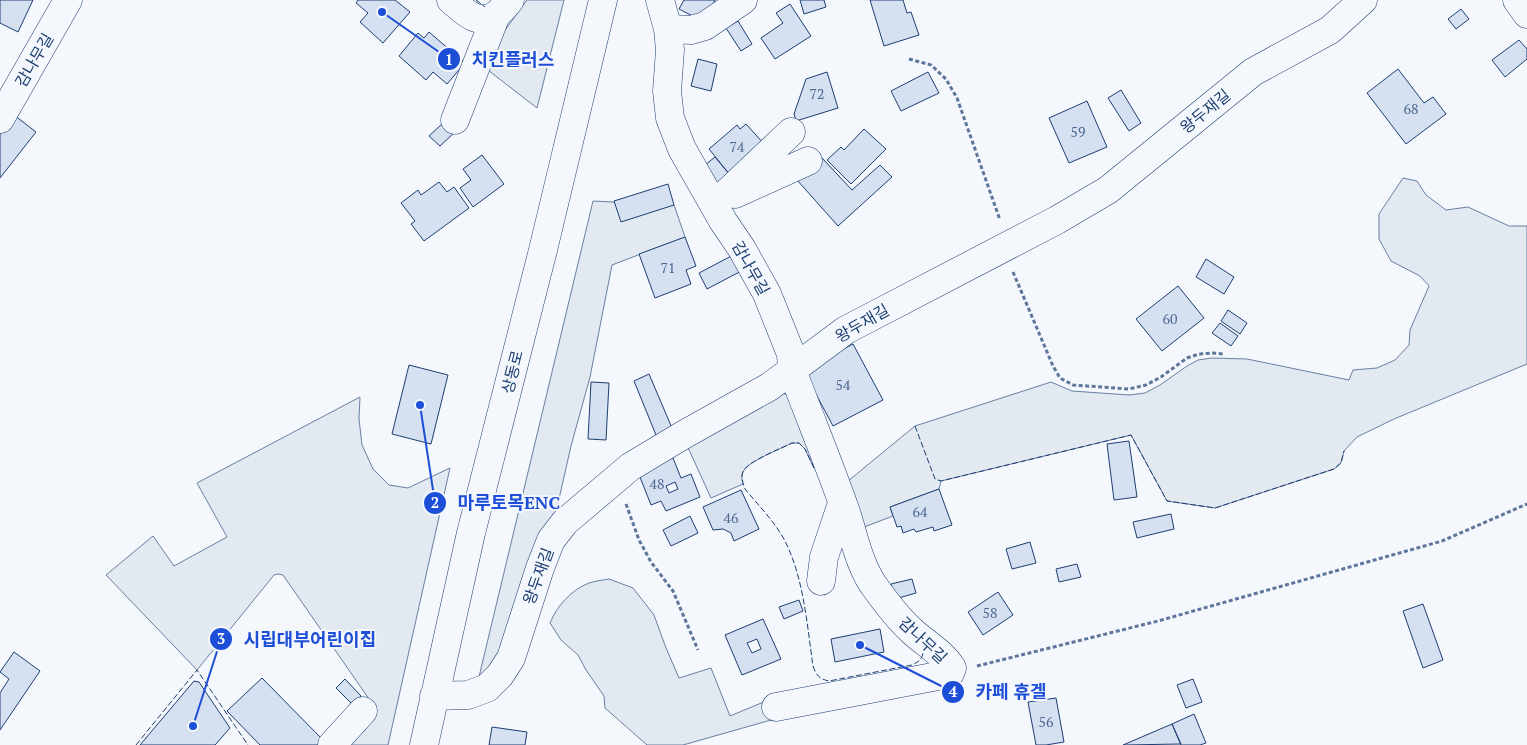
<svg xmlns="http://www.w3.org/2000/svg" width="1527" height="745" viewBox="0 0 1527 745" font-family="'PT Serif','Noto Sans KR',serif">
<style>
.green{fill:#e3e9f0;stroke:#687fa3}
.building{fill:#d5e0f0;stroke:#1d3f73;fill-rule:evenodd}
.lines{fill:none;stroke-linecap:round;stroke-linejoin:round}
.minor-casing{stroke:#1d3f73;stroke-width:29}
.path{stroke:#5e769c;stroke-width:3;stroke-dasharray:4 2.5;stroke-linecap:butt}
.minor{stroke:#f4f7fb;stroke-width:28}
.fence{stroke:#1d3f73;stroke-width:1;stroke-dasharray:6 2.5;stroke-linecap:butt}
.labels{text-anchor:middle;stroke-width:4;stroke-linejoin:round;paint-order:stroke}
.number-label{font-size:14px;fill:#4b6792}
.street-label{font-size:16px;fill:#1d3f73;stroke:#f4f7fb}
.leader{fill:none;stroke:#1d4ed8;stroke-width:2}
.callout-dot{fill:#1d4ed8;stroke:#f4f7fb;stroke-width:2}
.mark-label{font-size:15px;text-anchor:middle;font-weight:bold;fill:#fff}
.callout-label{font-size:18px;text-anchor:middle;font-weight:bold;fill:#1d4ed8;stroke:#f4f7fb;stroke-width:4;stroke-linejoin:round;paint-order:stroke}
</style>
<rect width="100%" height="100%" fill="#f4f7fb"/>
<path class="green" d="M527,0H564L537,108L484,67L500,37Z
M1403,178L1417,181L1426,195L1446,210L1468,207L1509,226H1527V364L1394,419L1357,437L1344,451L1341,463L1334,469L1215,508L1167,501L1131,435L941,481L939,489L890,507L893,516L864,527L842,486L915,426L1051,382L1072,391L1129,395L1145,393L1160,385L1187,366L1198,360L1212,358L1247,359L1349,380L1353,370L1377,368L1395,360L1409,345L1410,330L1429,286L1420,276L1391,261L1379,239V214Z
M593,201L674,205L685,237L612,265L590,377L571,446L554,521L500,662L478,681Z
M777,392L785,394L793,402L819,462L814,468L805,449L799,443H792C781,449 748,461 743,472C741,476 742,480 743,484L711,498L685,441Z
M360,397L359,419L362,445L373,469L389,485L408,488L450,468L388,745H341L371,705L369,699L283,575L278,574L274,575L197,670L106,575L153,536L174,566L227,537L197,483Z
M609,579L633,588L654,615L666,648L679,678L711,668L730,716L766,701L771,720L683,745H647L605,708L604,696L586,670L578,655L561,640L550,623C557,606 571,590 589,583C595,581 603,580 609,579Z"/>
<path class="building" d="M0,0H33L18,32L0,23Z
M358,0H395L410,12L383,43L360,22L368,13L356,3Z
M684,0H715L704,22L679,9Z
M800,0H824L826,7L804,14Z
M870,0H903L907,13L911,12L919,35L884,46Z
M790,4L811,36L775,59L761,38L783,23L776,13Z
M1461,9L1469,19L1456,29L1448,19Z
M738,21L752,44L741,51L726,28Z
M429,32L465,63L447,84L433,72L426,80L399,56L418,33L424,38Z
M1519,40L1527,49V59L1505,77L1492,60Z
M698,59L717,64L711,91L691,86Z
M1398,69L1424,103L1433,97L1446,114L1406,144L1367,93Z
M827,72L838,108L796,121L794,114L806,79Z
M928,72L939,93L901,111L891,91Z
M1121,90L1141,123L1129,131L1108,98Z
M1087,101L1107,147L1069,163L1049,118Z
M14,115L36,132L0,178V132Z
M443,123L454,133L440,146L429,136Z
M746,124L765,145L730,175L709,149L737,125L740,129Z
M864,129L886,149L851,184L827,160L841,147L844,150Z
M482,155L504,184L473,207L460,188L471,180L463,169Z
M715,157L730,175L716,187L705,165Z
M822,158L852,190L880,165L892,177L838,226L797,180Z
M439,182L447,192L454,187L469,208L424,241L411,224L415,221L401,203L418,190L421,195Z
M668,184L674,205L621,222L614,201Z
M685,237L696,266L686,270L691,284L655,298L639,254Z
M737,253L745,269L707,289L699,273Z
M1206,259L1234,277L1224,294L1196,277Z
M1178,286L1204,318L1162,351L1136,319Z
M1228,310L1247,323L1240,334L1221,321Z
M1220,323L1238,336L1231,346L1212,333Z
M853,344L883,400L833,426L803,370Z
M409,365L448,375L431,444L392,434Z
M649,374L672,428L656,435L634,381Z
M591,382L609,383L606,440L588,439Z
M1129,441L1137,497L1114,500L1107,444Z
M673,458L681,478L691,474L700,497L666,511L661,501L651,505L638,472ZM675,482L678,489L669,493L666,486Z
M939,489L952,525L934,531L933,527L916,532L914,529L903,533L901,526L897,527L890,507Z
M741,490L759,529L734,541L731,533L723,529L713,530L703,507Z
M1171,514L1174,529L1137,538L1133,522Z
M690,516L698,533L671,546L663,530Z
M1030,542L1036,563L1012,569L1006,549Z
M1077,564L1081,577L1059,582L1056,569Z
M912,579L916,593L895,599L891,584Z
M998,592L1013,615L983,635L968,612Z
M799,600L803,611L784,619L779,607Z
M1423,604L1443,660L1423,668L1403,611Z
M763,619L781,659L742,675L725,635ZM757,639L761,649L752,653L747,643Z
M880,629L884,652L835,662L831,639Z
M14,652L40,671L0,730V693L9,679L0,672Z
M262,678L325,742L322,745H260L227,711Z
M345,679L361,696L352,704L336,688Z
M1193,679L1202,702L1186,708L1177,685Z
M194,681L199,682L230,728L215,745H140Z
M1056,698L1064,742L1046,745H1036L1028,702Z
M1194,714L1206,743L1200,745H1181L1172,724Z
M1172,724L1181,744L1123,745Z
M492,727L527,732L525,745H489Z"/>
<g class="lines">
<defs>
<path id="minor" d="M451,0C464,11 478,27 496,15C501,11 506,5 510,0
M660,0L668,29L670,50L667,91L670,118L682,149L723,221L742,249L767,294L791,354L792,370C810,418 830,466 847,515C854,538 859,562 872,583C884,600 897,618 913,632C926,644 943,653 952,668L950,673L943,675L776,707
M1517,0L1527,14
M668,29L691,30L705,26L743,0
M0,119L68,0
M455,120L496,15
M735,194L808,161
M714,205L791,132
M821,581L824,557L842,503
M434,696L468,695L487,688L500,675L511,658L540,568L551,540L565,522L630,467L685,434L769,387L846,330L1057,220L1108,190L1253,72L1330,30L1363,0
M332,745L363,711
M424,745L471,533L543,250L603,0"/>
</defs>
<use href="#minor" class="minor-casing"/>
<path class="path" d="M909,59L931,65L946,79L957,98L1000,220
M1013,272L1053,366L1060,378L1073,385L1129,389L1146,385L1161,377L1187,358L1199,354L1212,353L1224,354
M626,504L639,540L651,562L673,591L698,650
M977,666L1158,621L1442,541L1527,504"/>
<use href="#minor" class="minor"/>
<path class="fence" d="M476,0L485,7
M915,426L935,479L941,481L1131,435L1167,501L1215,508L1334,469L1341,463L1344,451
M814,468L805,449L799,443H792C782,448 749,461 744,470C740,475 743,484 745,489C759,506 775,522 785,541C804,579 807,625 813,666C816,675 819,679 829,681L912,665C918,662 922,660 923,653
M136,745L197,670L248,745"/>
</g>
<g class="labels">
<g class="number-label">
<text x="817" y="99">72</text>
<text x="1411" y="114">68</text>
<text x="1078" y="137">59</text>
<text x="737" y="152">74</text>
<text x="668" y="273">71</text>
<text x="1170" y="324">60</text>
<text x="843" y="390">54</text>
<text x="657" y="489">48</text>
<text x="920" y="517">64</text>
<text x="731" y="523">46</text>
<text x="990" y="618">58</text>
<text x="1046" y="727">56</text>
</g>
<g class="street-label">
<text transform="translate(34 60) rotate(-60)" y="6">감나무길</text>
<text transform="translate(1205 111) rotate(-39)" y="6">왕두재길</text>
<text transform="translate(751 268) rotate(61)" y="6">감나무길</text>
<text transform="translate(862 323) rotate(-30)" y="6">왕두재길</text>
<text transform="translate(512 372) rotate(-76)" y="6">상동로</text>
<text transform="translate(538 576) rotate(-70)" y="6">왕두재길</text>
<text transform="translate(923 640) rotate(43)" y="6">감나무길</text>
</g>
</g>
<path class="leader" d="M382 12L449 59M420 405L435 503M193 726L221 639M860 645L953 692"/>
<g class="callout-dot">
<circle cx="382" cy="12" r="5"/>
<circle cx="420" cy="405" r="5"/>
<circle cx="193" cy="726" r="5"/>
<circle cx="860" cy="645" r="5"/>
<circle cx="449" cy="59" r="12"/>
<circle cx="435" cy="503" r="12"/>
<circle cx="221" cy="639" r="12"/>
<circle cx="953" cy="692" r="12"/>
</g>
<g class="mark-label">
<text x="449" y="65">1</text>
<text x="435" y="508">2</text>
<text x="221" y="644">3</text>
<text x="953" y="697">4</text>
</g>
<g class="callout-label">
<text x="513" y="66">치킨플러스</text>
<text x="509" y="509">마루토목ENC</text>
<text x="310" y="646">시립대부어린이집</text>
<text x="1011" y="698">카페 휴겔</text>
</g>
</svg>
